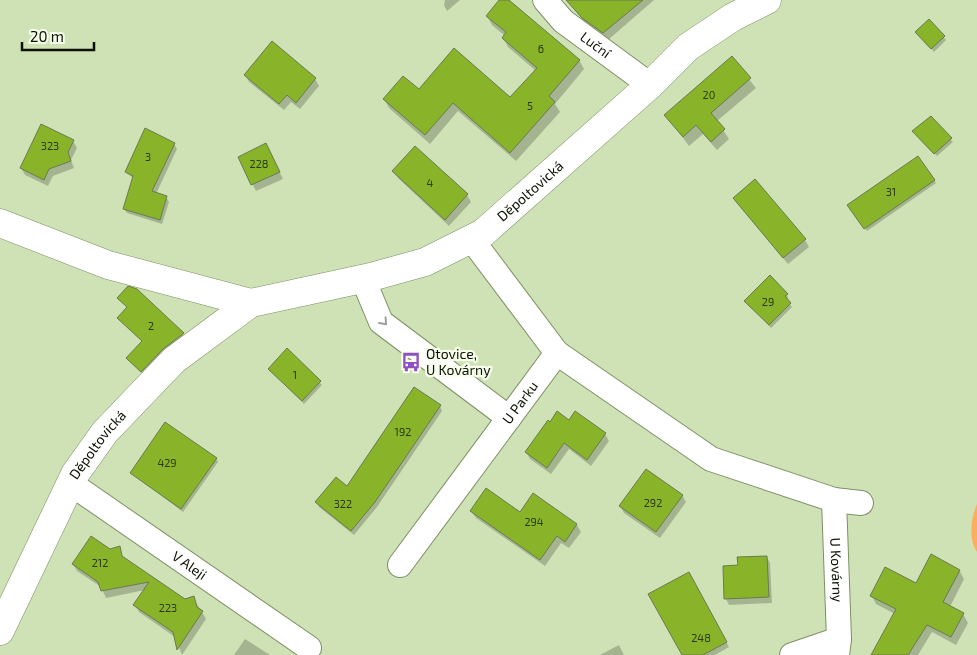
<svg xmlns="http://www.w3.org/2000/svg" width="977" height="655" viewBox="0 0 977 655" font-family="'Exo 2',sans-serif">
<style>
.green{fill:#faaf5e}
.shadow{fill:#0003}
.building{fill:#89b42a;stroke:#697a50}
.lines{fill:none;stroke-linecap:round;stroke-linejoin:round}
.minor-casing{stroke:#7e8f65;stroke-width:26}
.tertiary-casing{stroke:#7e8f65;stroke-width:29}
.minor{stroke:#fff;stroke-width:24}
.tertiary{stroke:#fff;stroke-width:28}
.oneway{stroke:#9ea09a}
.labels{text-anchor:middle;stroke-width:4.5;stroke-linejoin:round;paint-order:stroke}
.number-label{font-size:11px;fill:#2b3a0d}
.street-label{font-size:14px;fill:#0c1203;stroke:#f7ffec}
.poi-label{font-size:14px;fill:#0c1203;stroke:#f7ffec;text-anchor:start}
</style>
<rect width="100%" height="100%" fill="#cfe2b5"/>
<path class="green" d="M977,504V552C968,539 971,517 977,504Z"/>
<path class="shadow" d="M445,0H460L447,11L444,5Z
M500,0H507L579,60L584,69L555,104L560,112L516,161L458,111L430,144L389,108L384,99L419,91L510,98L536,71L508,47L503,38L505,36L492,25L487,16Z
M567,0H654L608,40L587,25Z
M929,21L946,40L934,52L919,35Z
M272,43L315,79L319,86L300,109L291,102L284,110L249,82L245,75Z
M732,58L756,88L717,121L729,139L717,150L703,134L689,146L666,115Z
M930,118L953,142L937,156L914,132Z
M73,141L77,148L71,160L74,168L53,176L48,186L25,175L21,168Z
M174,144L177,149L156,194L166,197L169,202L162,224L127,213L124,209L134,179L126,172Z
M415,147L467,195L471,202L449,226L398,178L394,171Z
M270,152L283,179L256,191L239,158Z
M934,180L936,183L867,231L851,208Z
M734,199L805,240L809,247L788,264Z
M137,290L185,337L143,374L127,358L143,342L119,318L128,308L118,298Z
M787,295L788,298L787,300L792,307L771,328L748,304Z
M287,349L322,385L304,404L269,369Z
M440,406L442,411L377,507L354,535L319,507L317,503L347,488Z
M570,422L605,434L609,441L591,466L569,449L551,474L530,459L526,452L550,424Z
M216,458L218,462L183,512L131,473Z
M533,495L577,525L581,532L569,548L561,543L545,566L476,518L471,511L520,514Z
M682,495L686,502L660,538L624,513L620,506Z
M119,548L124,559L185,600L193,598L202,612L206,619L182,655L175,637L139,612L135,605L145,590L106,598L101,587L77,571L73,564Z
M767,557L770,563L772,603L729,605L726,599L739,566Z
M959,570L964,579L950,607L963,614L968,623L956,645L932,632L918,655H872L895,614L876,604L872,596L917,585Z
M688,574L729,647L715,655H684Z
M245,639L270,655H234Z
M619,645L624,655H600Z"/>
<path class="building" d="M499,0H509L580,60L549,96L555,102L510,153L453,103L425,135L383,99L403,76L419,89L454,48L510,97L537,68L502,38L506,32L486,16Z
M566,0H643L603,33L582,18Z
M929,19L945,36L931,49L915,32Z
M272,41L316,78L296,103L287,95L279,104L244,75Z
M732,56L751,78L711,113L725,129L711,142L696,125L683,137L664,115Z
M931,116L952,138L934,154L912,131Z
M41,124L74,140L68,152L71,161L49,169L44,180L20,168Z
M145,128L175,143L152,191L167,196L160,220L123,209L133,176L125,172Z
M266,143L280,172L251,185L238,157Z
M415,146L468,194L445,220L392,171Z
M918,156L935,180L864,229L847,205Z
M755,179L806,239L783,258L733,198Z
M770,275L788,294L785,296L791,303L769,325L744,301Z
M128,286L137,289L184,333L163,349L141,372L126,358L142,341L117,318L127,307L117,298Z
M287,348L321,381L302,401L268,369Z
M414,387L441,405L375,502L351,531L315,502L336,477L347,486Z
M557,411L569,420L575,411L606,433L587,460L564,443L547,468L525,452L548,420L550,422Z
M165,422L217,458L181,509L130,473Z
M646,469L683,495L656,532L619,506Z
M486,488L520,512L533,493L577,524L565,542L557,536L540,560L470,511Z
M91,536L110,549L120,546L122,556L185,599L194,596L197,607L203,611L177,650L173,632L133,605L149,582L101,591L98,582L72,564Z
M931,554L960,570L943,602L964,613L951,637L927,625L908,655H871L896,609L870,596L885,567L916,583Z
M767,556L769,597L724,599L723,566L738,565L737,557Z
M689,572L727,642L703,655H682L648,594Z"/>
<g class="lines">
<defs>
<g id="minor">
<path id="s1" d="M545,0L563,21L650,85"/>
<path d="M472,240L557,353L711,459L834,500L861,503"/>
<path d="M363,279L381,322L509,418"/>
<path id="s2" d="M70,483L309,648"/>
<path id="s3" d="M834,500L839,639L837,655"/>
<path id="s4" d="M400,565L557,353"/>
<path d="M792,655L839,639"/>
</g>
<g id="tertiary">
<path d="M0,223L108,265L251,303"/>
<path id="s5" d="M0,631L75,474L105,432L174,360L251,303L371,277L425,262L483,233L650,85L688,47L733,17L767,0"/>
</g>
</defs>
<use href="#minor" class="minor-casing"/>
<use href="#tertiary" class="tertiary-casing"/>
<use href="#minor" class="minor"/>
<use href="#tertiary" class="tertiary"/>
</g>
<defs><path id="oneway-chevron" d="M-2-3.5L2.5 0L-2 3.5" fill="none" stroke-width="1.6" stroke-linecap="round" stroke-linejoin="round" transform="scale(1.25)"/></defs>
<use class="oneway" href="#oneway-chevron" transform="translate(384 322) rotate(48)"/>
<defs>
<symbol id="bus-bare" viewBox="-9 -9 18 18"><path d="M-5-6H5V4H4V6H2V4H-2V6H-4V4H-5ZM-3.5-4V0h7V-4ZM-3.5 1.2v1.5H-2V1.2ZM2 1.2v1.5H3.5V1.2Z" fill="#8f50c5" stroke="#f7ffec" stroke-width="2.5" paint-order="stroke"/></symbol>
</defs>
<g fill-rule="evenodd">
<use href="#bus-bare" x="397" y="348" width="28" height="28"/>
</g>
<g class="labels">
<g class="number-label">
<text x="541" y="53">6</text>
<text x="709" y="99">20</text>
<text x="530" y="110">5</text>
<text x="50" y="150">323</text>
<text x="148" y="161">3</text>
<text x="259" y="168">228</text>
<text x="430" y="187">4</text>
<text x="891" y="196">31</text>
<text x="768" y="306">29</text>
<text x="151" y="330">2</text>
<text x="295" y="379">1</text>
<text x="403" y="436">192</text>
<text x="167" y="467">429</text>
<text x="653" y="507">292</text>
<text x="343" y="508">322</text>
<text x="534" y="526">294</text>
<text x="100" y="567">212</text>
<text x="168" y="612">223</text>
<text x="701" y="642">248</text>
</g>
<g class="street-label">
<text dy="5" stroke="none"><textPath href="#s1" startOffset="68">Luční</textPath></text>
<text dy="5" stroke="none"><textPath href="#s5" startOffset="728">Děpoltovická</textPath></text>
<text dy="5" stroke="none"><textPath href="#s4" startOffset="202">U Parku</textPath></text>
<text dy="5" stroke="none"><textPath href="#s5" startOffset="211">Děpoltovická</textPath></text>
<text dy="5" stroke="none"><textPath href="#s2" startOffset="145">V Aleji</textPath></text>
<text dy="5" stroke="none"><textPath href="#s3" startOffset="70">U Kovárny</textPath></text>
</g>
<g class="poi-label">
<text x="426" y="359">Otovice,<tspan x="426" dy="16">U Kovárny</tspan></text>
</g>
</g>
<path d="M22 42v8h72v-8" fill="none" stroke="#0c1203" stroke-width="2.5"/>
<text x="30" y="42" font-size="15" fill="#0c1203" stroke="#f7ffec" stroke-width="4" paint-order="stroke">20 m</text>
</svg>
